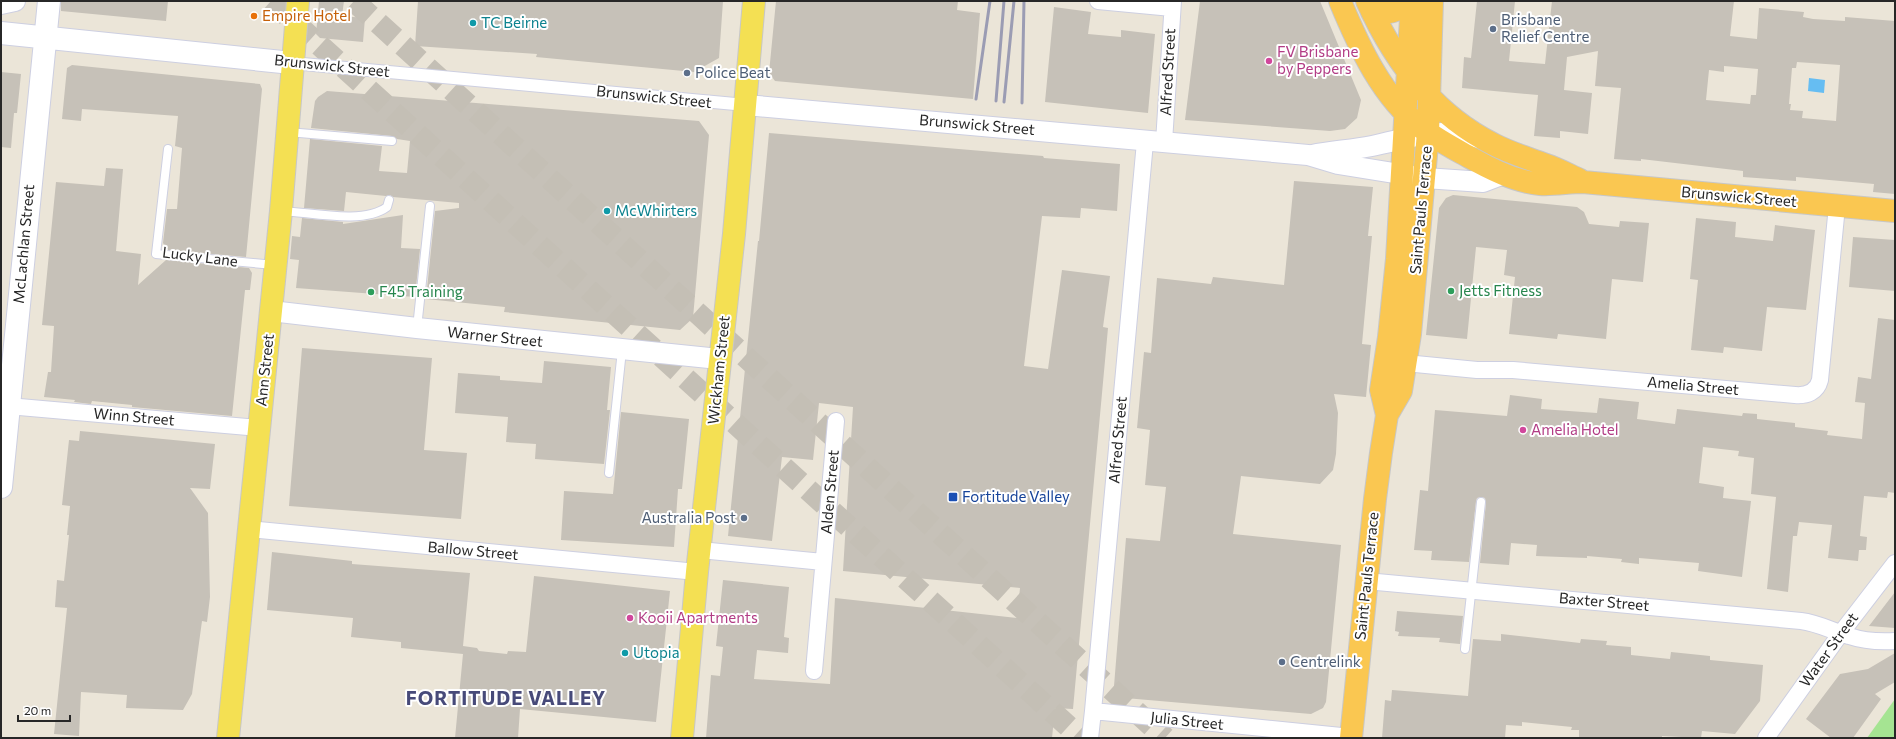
<svg xmlns="http://www.w3.org/2000/svg" width="1896" height="739" viewBox="0 0 1896 739" font-family="Commissioner,sans-serif">
<style>
.green{fill:#a5e492}
.water{fill:#66bdf2}
.building{fill:#c6c1b8;fill-rule:evenodd}
.lines{fill:none;stroke-linecap:round;stroke-linejoin:round}
.motorway-tunnel{stroke:#c4bfb5;stroke-width:22;stroke-dasharray:22 11;stroke-linecap:butt}
.service-casing{stroke:#cdcfe1;stroke-width:10}
.pedestrian-casing{stroke:#cdcfe1;stroke-width:14}
.minor-casing{stroke:#cdcfe1;stroke-width:18}
.tertiary-casing{stroke:#cdcfe1;stroke-width:22}
.secondary-casing{stroke:#cdcfe1;stroke-width:24}
.primary-casing{stroke:#c7c7c7;stroke-width:24}
.trunk-casing{stroke:#c7c7c7;stroke-width:24}
.service{stroke:#fff;stroke-width:8}
.pedestrian{stroke:#fff;stroke-width:12}
.minor{stroke:#fff;stroke-width:16}
.tertiary{stroke:#fff;stroke-width:20}
.secondary{stroke:#fff;stroke-width:22}
.primary{stroke:#f4e053;stroke-width:22}
.trunk{stroke:#fac751;stroke-width:22}
.rail{stroke:#9b9cb3;stroke-width:3}
.food-dot{fill:#e8710a;stroke:#fff;stroke-width:1.5}
.culture-dot{fill:#0f9aa8;stroke:#fff;stroke-width:1.5}
.service-dot{fill:#5c6f8a;stroke:#fff;stroke-width:1.5}
.hotel-dot{fill:#d1479c;stroke:#fff;stroke-width:1.5}
.leisure-dot{fill:#2e9e5b;stroke:#fff;stroke-width:1.5}
.transit-dot{fill:#1a4fb4;stroke:#fff;stroke-width:1.5}
.labels{text-anchor:middle;stroke-width:4;stroke-linejoin:round;paint-order:stroke}
.food-label{font-size:15px;fill:#c56008;stroke:#fff;text-anchor:start}
.service-label{font-size:15px;fill:#4e5e75;stroke:#fff;text-anchor:start}
.culture-label{font-size:15px;fill:#0d838f;stroke:#fff;text-anchor:start}
.hotel-label{font-size:15px;fill:#b23c85;stroke:#fff;text-anchor:start}
.street-label{font-size:15px;fill:#272727;stroke:#fff}
.leisure-label{font-size:15px;fill:#27864d;stroke:#fff;text-anchor:start}
.transit-label{font-size:15px;fill:#164399;stroke:#fff;text-anchor:start}
.district-label{font-size:19px;font-weight:bold;letter-spacing:1px;fill:#474a79;stroke:#fff}
</style>
<rect width="100%" height="100%" fill="#ebe5d8"/>
<path class="green" d="M1895,699V738H1867Z"/>
<path class="water" d="M1809,78L1825,80L1824,93L1808,91Z"/>
<path class="building" d="M61,1H168L166,21L61,11Z
M319,1H344L342,16L365,18L363,42L320,38L316,34Z
M418,1H723L719,58L694,72L536,57L537,54L415,46Z
M776,1H958L957,10L980,13L973,99L775,81L769,73Z
M1200,1H1320L1361,100L1357,118L1345,129L1330,131L1185,120Z
M1477,1H1515L1509,61L1545,64L1552,1H1734L1730,36L1757,39L1759,8L1804,12L1803,17L1813,19L1845,21V17L1895,21V194L1873,192L1874,184L1796,177V181L1743,177V171L1641,159V161L1614,159L1621,88L1595,86L1598,51L1567,57L1564,90L1592,93L1588,134L1560,131V138L1534,136L1538,95L1462,88L1464,57L1471,58ZM1797,62L1840,65L1836,121L1802,118L1803,111L1790,110L1791,104H1789L1792,68H1796ZM1724,66L1758,69L1756,95H1751L1750,104L1706,100L1709,70L1724,72Z
M1054,7L1091,12L1088,34L1121,37V30L1155,34L1148,113L1045,102Z
M72,65L260,84L262,89L246,257L168,250L163,243L167,209H177L182,148L175,146L178,116L82,109L81,121L62,119L67,68Z
M1,72L21,74L17,113H14L11,148L1,147Z
M327,91L699,121L709,135L693,318L680,330L504,312L505,307L426,299L435,211L459,208V203L393,197L390,195L386,196L346,192L344,211L304,208L310,139L382,146L379,171L407,173L410,141L397,139L392,136L311,128L315,101L318,97Z
M769,133L1043,156L1044,158L1120,164L1117,211L1081,208L1080,218L1042,216L1024,366L1048,369L1062,270L1110,276L1103,327L1108,328L1073,709L1055,708L1052,738H706L711,675L720,676L723,647L716,646L723,580L789,587L784,637L789,638L788,653L757,650L754,679L830,684L835,598L1017,618L1020,588L843,571L853,407L819,403L813,460L782,457L772,541L728,536L758,241H759Z
M106,168L123,169L116,251L141,254L138,285L166,260L249,268L252,273L250,290H245L232,416L132,407V405L92,401L91,404L74,402L75,400L44,397L48,372H51L54,326L42,325L56,182L104,186Z
M1294,181L1373,187L1368,236H1372L1362,344L1371,345L1366,397L1334,394L1338,413L1336,454L1333,470L1320,484L1241,476L1233,534L1341,545L1326,702L1323,708L1311,714L1125,698L1114,686L1126,538L1160,541L1166,487L1145,485L1150,430L1137,428L1144,352L1151,353L1157,278L1211,284L1213,277L1284,285Z
M1453,195L1577,207L1584,212L1589,224L1619,227L1620,221L1649,223L1643,282L1612,279L1606,339L1558,334L1557,339L1509,334L1515,277L1504,275L1507,250L1476,247L1467,339L1426,335L1439,208L1446,198Z
M403,215L401,248L420,249L415,297L296,288L299,260L290,259L292,236L300,237L302,218L343,222V224Z
M1696,218L1736,222L1735,237L1773,241L1775,225L1815,230L1806,310L1767,307L1762,351L1724,347L1723,353L1691,350L1698,280L1690,279Z
M1853,237L1895,240V291L1849,287Z
M1878,318L1895,320V493L1888,492L1887,498L1864,496L1860,536L1867,537L1866,550H1859L1858,561L1828,558L1832,525L1799,522L1797,536H1793L1788,592L1767,589L1776,497L1751,494L1754,458L1738,456L1739,451L1703,447L1699,483L1724,487L1723,498L1751,501L1742,577L1698,571L1699,563L1639,558V564L1621,562L1622,559L1587,556V558L1536,556L1537,545L1511,543L1509,565L1480,563L1486,503L1485,498L1481,497L1477,498L1476,501L1469,562L1431,560L1432,551L1414,550L1420,490L1428,491L1435,410L1507,416L1510,395L1542,399L1541,409L1597,413L1599,398L1639,402L1637,419L1675,424L1677,409L1742,416L1743,413L1757,414V419L1795,423V427L1828,431L1827,435L1862,439L1865,403L1855,402L1858,377L1871,379Z
M302,348L432,358L424,450L467,453L461,519L289,506Z
M544,361L611,367L607,410H610L604,464L535,459L536,444L506,442L508,417L455,413L458,373L500,376V380L542,383Z
M621,412L689,419L682,489H678L674,547L561,540L564,491L613,494Z
M80,431L215,444L210,489L190,488L208,513L210,597L207,622L202,621L192,694L183,710L126,708L127,695L81,692L79,736L54,734L67,608L55,607L57,580L64,581L69,535H67L70,506L62,505L69,440L79,441Z
M272,552L352,561V564L470,573L463,646L477,648L479,651L507,654L508,651L526,652L534,576L670,591L656,722L520,709L518,738H455L463,654L401,648V642L351,637L353,618L267,610Z
M1895,592V628L1869,626Z
M1397,611L1463,616L1460,644L1439,642L1440,638L1398,636L1399,632L1395,631Z
M1501,634L1580,643L1581,639L1607,641L1606,645L1631,647V655L1670,659L1671,652L1710,656V660L1763,665L1760,701L1735,734L1702,731L1701,738L1662,736V738H1579V730H1571L1572,727L1522,722V726L1506,725L1505,738H1382L1385,700L1391,701L1392,690L1468,696L1473,639L1501,641Z
M1895,653V682L1875,694L1881,699L1853,738H1831L1806,719L1840,674L1868,669Z"/>
<g class="lines">
<path class="motorway-tunnel" d="M271,1L1081,738
M354,1L1165,738"/>
<defs>
<path id="service" d="M288,132L392,141
M168,149L156,254L274,265
M281,211C310,212 363,225 387,207L389,200
M417,328L430,206
M609,473L622,350
M1465,649L1481,502"/>
<path id="pedestrian" d="M292,63L746,105"/>
<path id="minor" d="M1098,1L1172,8
M1164,142L1173,1
M1395,362L1477,370H1513L1795,395C1807,396 1817,392 1820,380L1837,206
M8,406L259,428
M249,529L697,572
M700,550L823,562
M1366,581L1801,621C1818,623 1832,631 1849,636C1864,641 1879,642 1895,641
M814,671L836,421
M1093,711L1351,737
M1090,738L1093,711L1145,142
M1766,738L1841,633L1895,563"/>
<path id="tertiary" d="M1,4L15,1
M746,105L1308,155L1338,164L1425,178L1483,182L1504,174
M1312,155C1332,151 1352,150 1372,146C1415,137 1437,126 1483,139
M271,311L417,328L719,359"/>
<path id="secondary" d="M1,33L292,63
M1,487L49,1"/>
<path id="primary" d="M228,738L281,211L298,1
M682,738L697,572L734,234L754,1"/>
<path id="trunk" d="M1340,1C1359,47 1382,97 1422,128C1437,140 1455,149 1471,158C1492,170 1516,182 1540,184C1554,185 1569,182 1583,182L1895,211
M1367,1C1394,61 1433,114 1493,144C1510,153 1528,158 1546,165C1558,169 1569,175 1580,180
M1372,12C1387,15 1398,11 1410,1
M1387,415L1381,390L1389,337L1397,259L1412,1
M1351,738L1375,499L1381,453L1387,415L1401,391L1410,334L1428,133L1432,1"/>
</defs>
<use href="#service" class="service-casing"/>
<use href="#pedestrian" class="pedestrian-casing"/>
<use href="#minor" class="minor-casing"/>
<use href="#tertiary" class="tertiary-casing"/>
<use href="#secondary" class="secondary-casing"/>
<use href="#primary" class="primary-casing"/>
<use href="#trunk" class="trunk-casing"/>
<use href="#service" class="service"/>
<use href="#pedestrian" class="pedestrian"/>
<use href="#minor" class="minor"/>
<use href="#tertiary" class="tertiary"/>
<use href="#secondary" class="secondary"/>
<use href="#primary" class="primary"/>
<use href="#trunk" class="trunk"/>
<path class="rail" d="M976,99L990,1
M996,101L1004,1
M1004,102L1014,1
M1022,103L1024,1"/>
</g>
<circle class="food-dot" cx="254" cy="16" r="4"/>
<g class="culture-dot">
<circle cx="473" cy="23" r="4"/>
<circle cx="607" cy="211" r="4"/>
<circle cx="625" cy="653" r="4"/>
</g>
<g class="service-dot">
<circle cx="1493" cy="29" r="4"/>
<circle cx="687" cy="73" r="4"/>
<circle cx="744" cy="518" r="4"/>
<circle cx="1282" cy="662" r="4"/>
</g>
<g class="hotel-dot">
<circle cx="1269" cy="61" r="4"/>
<circle cx="1523" cy="430" r="4"/>
<circle cx="630" cy="618" r="4"/>
</g>
<g class="leisure-dot">
<circle cx="1451" cy="291" r="4"/>
<circle cx="371" cy="292" r="4"/>
</g>
<rect class="transit-dot" x="948" y="492" width="10" height="10" rx="2"/>
<g class="labels">
<g class="food-label">
<text x="262" y="21">Empire Hotel</text>
</g>
<g class="service-label">
<text x="1501" y="25">Brisbane<tspan x="1501" dy="17">Relief Centre</tspan></text>
<text x="695" y="78">Police Beat</text>
<text x="736" y="523" text-anchor="end">Australia Post</text>
<text x="1290" y="667">Centrelink</text>
</g>
<g class="culture-label">
<text x="481" y="28">TC Beirne</text>
<text x="615" y="216">McWhirters</text>
<text x="633" y="658">Utopia</text>
</g>
<g class="hotel-label">
<text x="1277" y="57">FV Brisbane<tspan x="1277" dy="17">by Peppers</tspan></text>
<text x="1531" y="435">Amelia Hotel</text>
<text x="638" y="623">Kooii Apartments</text>
</g>
<g class="street-label">
<text transform="translate(332 66) rotate(6)" y="5">Brunswick Street</text>
<text transform="translate(1168 72) rotate(-87)" y="5">Alfred Street</text>
<text transform="translate(654 97) rotate(6)" y="5">Brunswick Street</text>
<text transform="translate(977 125) rotate(5)" y="5">Brunswick Street</text>
<text transform="translate(1739 197) rotate(5)" y="5">Brunswick Street</text>
<text transform="translate(1421 210) rotate(-85)" y="5">Saint Pauls Terrace</text>
<text transform="translate(24 244) rotate(-85)" y="5">McLachlan Street</text>
<text transform="translate(200 257) rotate(7)" y="5">Lucky Lane</text>
<text transform="translate(495 337) rotate(6)" y="5">Warner Street</text>
<text transform="translate(265 370) rotate(-84)" y="5">Ann Street</text>
<text transform="translate(719 370) rotate(-84)" y="5">Wickham Street</text>
<text transform="translate(1693 386) rotate(5)" y="5">Amelia Street</text>
<text transform="translate(134 417) rotate(5)" y="5">Winn Street</text>
<text transform="translate(1118 440) rotate(-85)" y="5">Alfred Street</text>
<text transform="translate(830 492) rotate(-85)" y="5">Alden Street</text>
<text transform="translate(473 551) rotate(5)" y="5">Ballow Street</text>
<text transform="translate(1367 576) rotate(-84)" y="5">Saint Pauls Terrace</text>
<text transform="translate(1604 602) rotate(5)" y="5">Baxter Street</text>
<text transform="translate(1829 650) rotate(-54)" y="5">Water Street</text>
<text transform="translate(1187 721) rotate(6)" y="5">Julia Street</text>
</g>
<g class="leisure-label">
<text x="1459" y="296">Jetts Fitness</text>
<text x="379" y="297">F45 Training</text>
</g>
<g class="transit-label">
<text x="962" y="502">Fortitude Valley</text>
</g>
<g class="district-label">
<text x="506" y="705">FORTITUDE VALLEY</text>
</g>
</g>
<rect width="1896" height="739" fill="none" stroke="#272727" stroke-width="4"/>
<path d="M18 715v6h52v-6" fill="none" stroke="#272727" stroke-width="2"/>
<text x="24" y="715" font-size="12" fill="#272727" stroke="#ffffff" stroke-width="3" paint-order="stroke">20 m</text>
</svg>
